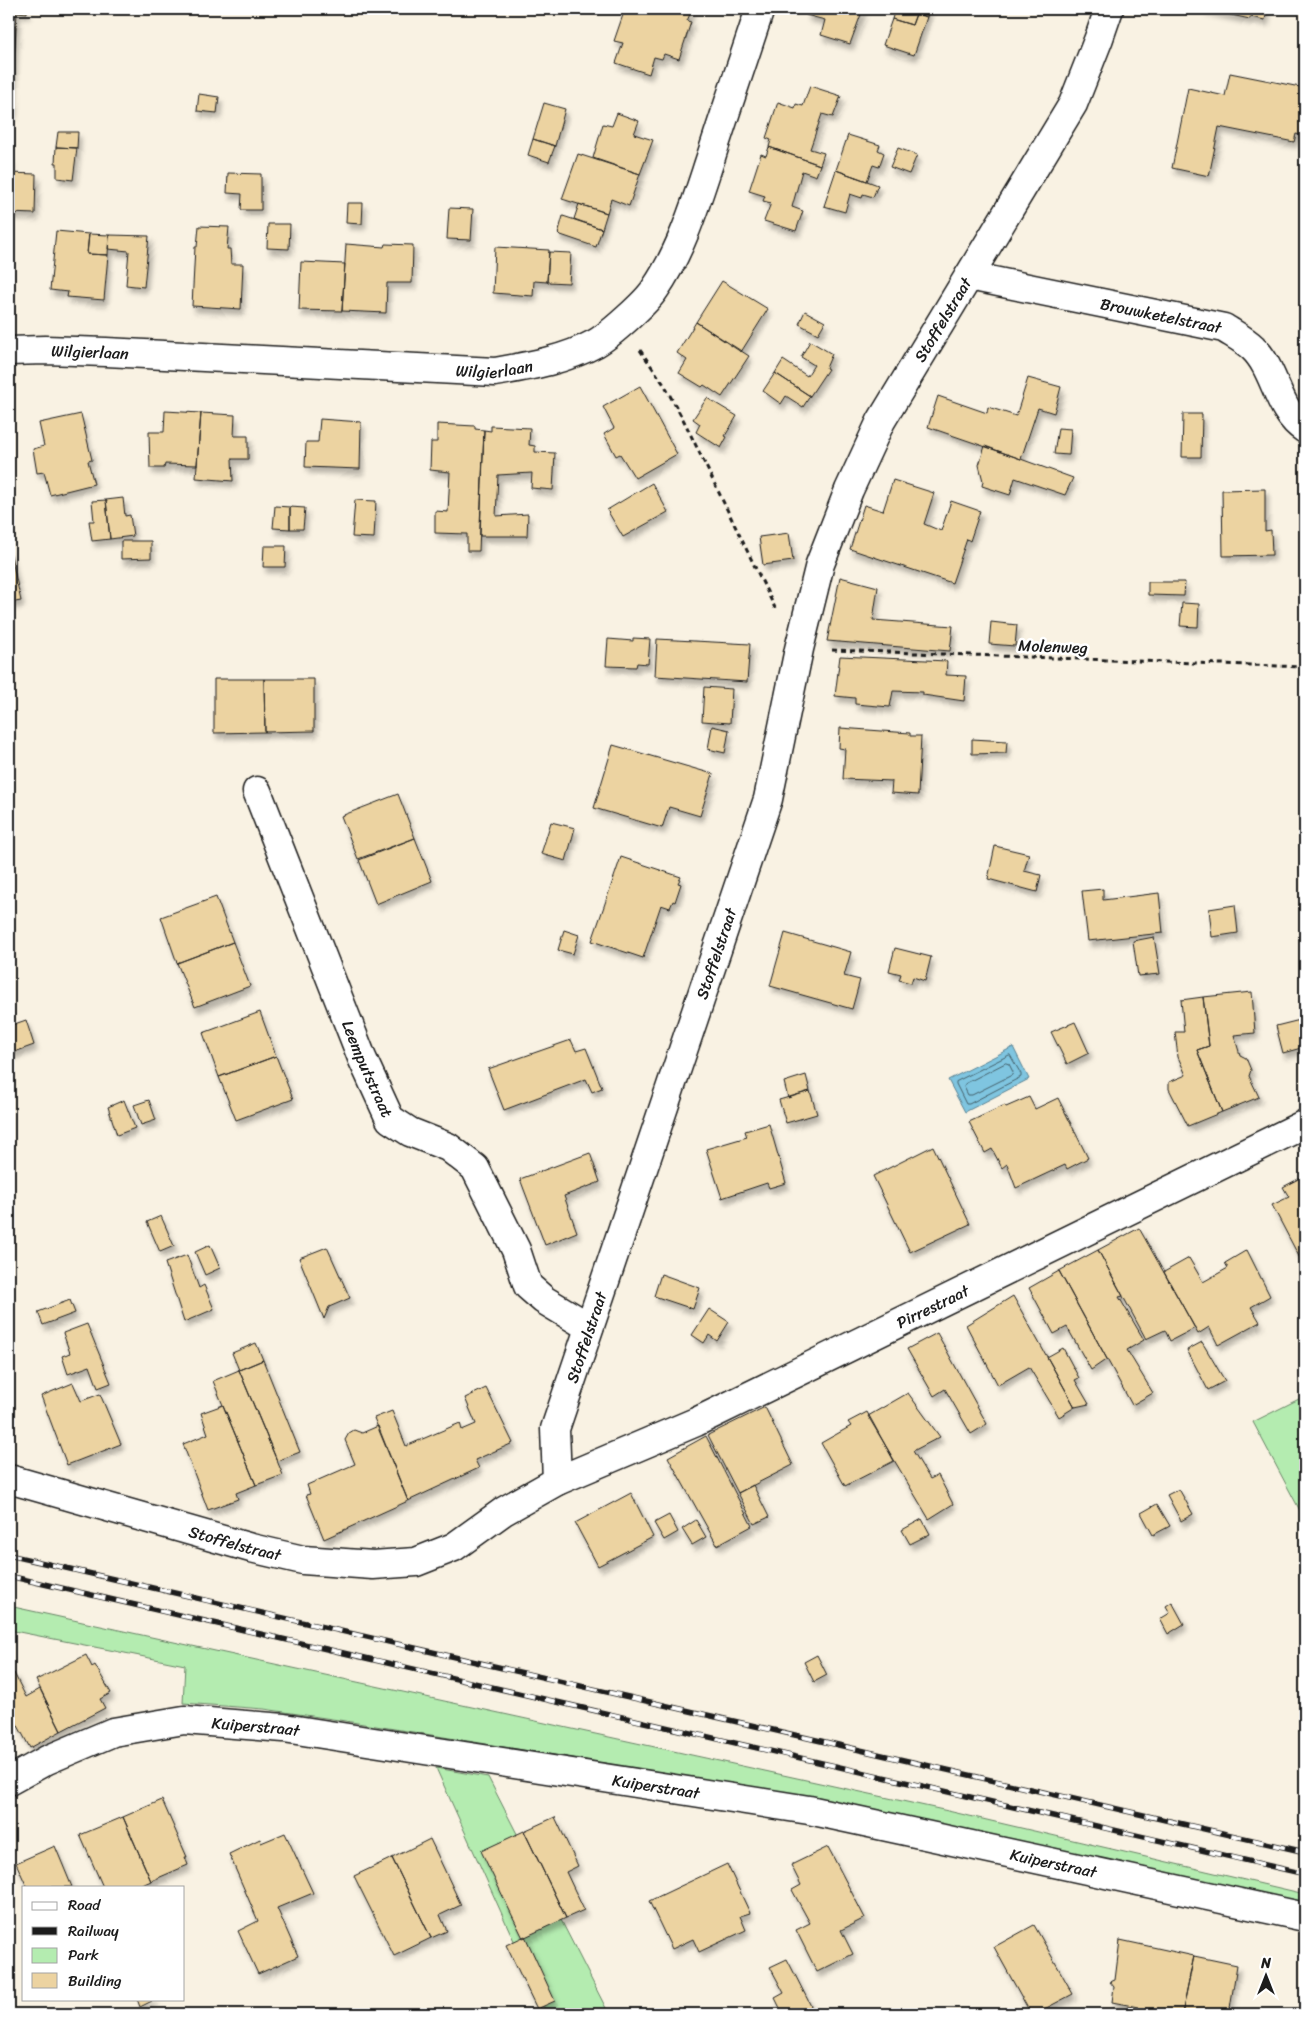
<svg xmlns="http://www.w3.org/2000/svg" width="1314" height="2023" viewBox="0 0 1314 2023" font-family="Sriracha,sans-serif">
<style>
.green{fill:#b4ecb0;stroke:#688466}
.water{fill:#7fc5e0;stroke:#578192}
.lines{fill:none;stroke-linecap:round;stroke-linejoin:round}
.shore{stroke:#44606a;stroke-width:1}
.building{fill:#ecd3a1;stroke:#1c1c1c;filter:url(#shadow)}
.street-casing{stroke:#1c1c1c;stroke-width:31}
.path{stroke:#1c1c1c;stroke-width:3;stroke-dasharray:5 4;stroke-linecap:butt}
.street{stroke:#fff;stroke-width:28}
.rail-casing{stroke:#1c1c1c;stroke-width:5.5}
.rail{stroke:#fff;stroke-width:4;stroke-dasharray:11;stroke-linecap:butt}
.labels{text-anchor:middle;stroke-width:5;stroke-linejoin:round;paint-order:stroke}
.street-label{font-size:16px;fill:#1c1c1c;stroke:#fff}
</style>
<defs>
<filter id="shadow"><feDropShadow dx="3" dy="5.5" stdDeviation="2.5" flood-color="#0004"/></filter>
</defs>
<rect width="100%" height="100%" fill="#f9f2e3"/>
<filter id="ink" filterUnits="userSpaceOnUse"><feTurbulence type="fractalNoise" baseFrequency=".02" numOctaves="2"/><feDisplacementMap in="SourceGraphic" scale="10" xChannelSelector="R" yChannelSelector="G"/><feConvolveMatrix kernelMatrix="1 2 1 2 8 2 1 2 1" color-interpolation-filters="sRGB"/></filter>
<g filter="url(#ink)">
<path class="green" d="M1305,1396V1520L1253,1422Z
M9,1606L948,1811L1305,1894V1907L775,1791L339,1720L264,1709L183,1703L185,1665L9,1630Z
M436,1768L488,1777L609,2014H547Z"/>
<path class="water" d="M1013,1047L1029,1079L965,1112L948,1080Z"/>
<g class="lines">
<path class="shore" d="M1010,1055L1021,1074V1077L969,1104H966L956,1084V1082Z
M1006,1063L1009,1064L1013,1072L1012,1075L972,1095H968L964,1087L965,1084Z"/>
</g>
<path class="building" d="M9,9H27V13L17,12L14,60H9Z
M625,9H674L690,14L687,21L691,22L679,59L664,54L662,59L654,57L649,74L616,63L623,43L614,41Z
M674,9H691L690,14Z
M808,9H863L850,44L821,35L825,20L806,15Z
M895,9H903L916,14L912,25L892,19Z
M903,9H929L927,17Z
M1203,9H1267L1265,20L1250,17V19Z
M916,14L927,17L914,55L883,45L892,19L912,25Z
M9,60H14L13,113H9Z
M1230,73L1305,88L1303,98H1305V136L1296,134L1294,142L1219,127L1209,176L1172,168L1188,88L1225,96Z
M810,86L841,96L833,117L822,114L810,149L824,153L820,165L769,147L771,140L766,138L778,102L795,108L796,104L803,106Z
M199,94L219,97L217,113L197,111Z
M544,103L565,109L555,146L533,139Z
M617,113L639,121L634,134L653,140L640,174L593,158L603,124L612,126Z
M58,132H78L77,148L56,147Z
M848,135L880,145L878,150L884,153L879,167L873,165L867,181L836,170Z
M533,139L555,146L549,162L528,155Z
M56,147L77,148L73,180L57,178V163H55Z
M769,147L820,165L816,176L802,171L792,207L803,211L796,231L764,221L771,203L763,201L765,196L749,191L761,154L766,156Z
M898,148L917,155L909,174L890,167Z
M578,154L640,174L629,206L611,199L607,213L562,199Z
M9,160H11L9,173L36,174L35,214L9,213Z
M836,170L878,185L873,197L863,194L862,198L850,194L845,212L824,206Z
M228,173L261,174V210H241L242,194L227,193Z
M347,203H363L362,224L346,223Z
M579,204L607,213L602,229L574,219Z
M449,208L473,209L471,240L447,239Z
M563,216L602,229L596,247L558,234Z
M268,224H290L289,249L267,248Z
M199,226L229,227L227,249H230L231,264H243L241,309L192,306L195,247H197Z
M56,231L89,234L87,254L108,255L104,300L67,297L68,292L50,290Z
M89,234L109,235L108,255L87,254Z
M109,235L149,236L144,287L126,285L129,251L108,249Z
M346,244L384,247L385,244L413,245L412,283H387L386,313L342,311Z
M495,247L549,250L547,282L534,281L533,296L493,293Z
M549,252L571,253L569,283L547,282Z
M301,262L345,264L342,311L299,310Z
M722,281L768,309L741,352L696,322Z
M805,311L825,322L818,334L799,324Z
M696,322L749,356L722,397L704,385L702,387L679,373L687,360L677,353Z
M810,341L832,354L826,368L828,369L810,396L775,373L783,360L807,376L814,365L801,357Z
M775,373L810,396L803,407L786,396L781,404L763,391Z
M1028,378L1061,387L1054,413L1038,408L1021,459L928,427L938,396L987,413L988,407L1016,416Z
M640,386L677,454L635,478L620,454L616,456L604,434L614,428L603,407Z
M707,398L737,416L725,436L727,437L721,448L696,432L700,424L693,419Z
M165,411L201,413L197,465L165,464L164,468H150L149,432H164Z
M201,413L235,415L234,436H248V459H232L233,481L196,478Z
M81,414L92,460L88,461L94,484L50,495L44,472L37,473L33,449L44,446L39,423Z
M1183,414H1202L1201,457H1182Z
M320,419L361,422L360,469L305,467L306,442H318Z
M437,424L475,426V429L484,430L479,551H467V534L435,533V511L448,512L450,472L430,470L431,442H437Z
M491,426L530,428L529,445L535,446V452L555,453L553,490L531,488L532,473L498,475L496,516L528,514L527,536H480L484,430L491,431Z
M1058,428L1071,429L1069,455L1054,454Z
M985,446L1073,478L1065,495L1015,478L1010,495L982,486L983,481L979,465Z
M893,480L934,493L924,524L941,531L951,501L980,511L970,541L967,539L952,583L850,549L864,505L883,511Z
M652,483L668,512L623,537L607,510Z
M1265,489V531L1271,530L1272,555L1223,556L1222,490Z
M123,498L125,516L130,515L133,536L110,539L106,500Z
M106,500L110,539L92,541L89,521H94L92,501Z
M355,500L376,501L374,538L352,537Z
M275,506L290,507V529L273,528Z
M290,507L305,508L303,529H290Z
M789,533L793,561L763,565L759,537Z
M121,541H151V558L121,559Z
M264,546H286L285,567H263Z
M10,551L21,601L9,603V552Z
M840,577L878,587L873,620L953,626L950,651L827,641Z
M1148,582H1185L1184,596L1148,595Z
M1182,603L1199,604L1198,627L1180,626Z
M991,622L1017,625L1015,646L989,644Z
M633,638L650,639L648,664L637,663L636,667L606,666L608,639L633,641Z
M657,639L750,644L747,682L655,676Z
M840,656L947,661L946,675L966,676L964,701L923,695V692L893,691L890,707L855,704V698L835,696Z
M214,679H264L265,732L214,733Z
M264,679H314V731L265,732Z
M704,687L732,689L730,723L702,721Z
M712,726L729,730L725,753L708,749Z
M840,728L910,733V736H921L918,795L891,793L892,781L843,779L845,749L839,748Z
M972,739L1007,741L1006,753L972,754Z
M613,745L713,774L700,816L669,807L662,828L594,808Z
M398,794L415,838L358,859L341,816Z
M551,822L575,828L566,861L541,854Z
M415,838L432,881L376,904L359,860Z
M995,846L1029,854L1024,871L1041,875L1037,892L988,879Z
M621,857L681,877L678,883L681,884L675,902L673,901L670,908L661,905L643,958L592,941Z
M1103,889V900L1159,893L1163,933L1088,941L1082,891Z
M216,897L233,942L177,963L161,917Z
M1235,905L1238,933L1212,937L1209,909Z
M564,930L579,935L573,954L558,950Z
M785,933L851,952L844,976L860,980L852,1009L770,986Z
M1154,937L1160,974L1138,976L1133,941Z
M233,942L250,986L195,1007L177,963Z
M895,948L931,957L925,981L913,977L911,983L899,980L901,974L889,971Z
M1252,992L1255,1033L1234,1035L1240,1055L1246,1058L1251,1070L1249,1076L1259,1097L1222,1112L1197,1050L1209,1046L1203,997Z
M1203,997L1209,1046L1197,1050L1222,1112L1188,1126L1169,1089V1082L1186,1075L1178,1057L1175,1032H1184L1181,1000Z
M260,1012L276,1056L219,1077L203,1033Z
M1304,1019L1305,1047L1283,1053L1276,1026Z
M26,1020L34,1045L9,1054V1026Z
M1075,1022L1089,1053L1067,1064L1051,1032Z
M571,1040L576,1051L586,1048L602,1088L592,1092L586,1079L504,1110L488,1069Z
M276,1056L293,1099L236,1120L219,1077Z
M806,1075L810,1091L788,1098L784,1082Z
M810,1091L817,1114L786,1123L779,1100Z
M1029,1097L1035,1109L1058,1098L1088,1158L1067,1169L1065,1165L1016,1188L1007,1164L1002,1168L992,1149L985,1153L969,1122L1005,1105L1006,1107Z
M124,1100L135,1128L117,1135L108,1107Z
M149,1100L156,1120L141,1125L134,1105Z
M769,1124L786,1183L769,1188L767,1183L722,1198L706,1149L747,1137L745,1131Z
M933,1146L970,1224L910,1252L873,1176Z
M590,1153L600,1182L564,1196L577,1232L545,1245L520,1179Z
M1302,1177L1305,1183V1266H1304L1272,1205L1289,1197L1283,1187Z
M161,1216L174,1246L160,1252L147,1222Z
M1139,1228L1195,1328L1170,1341L1165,1330L1146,1339L1098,1250Z
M210,1245L220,1268L205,1275L195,1252Z
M327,1247L350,1298L329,1307L324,1319L299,1258Z
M1098,1250L1123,1296L1119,1297L1144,1340L1127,1350L1153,1393L1132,1405L1059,1271Z
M1247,1250L1270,1296L1251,1307L1260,1322L1218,1345L1209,1327L1198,1334L1164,1272L1189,1258L1203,1282L1228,1268L1225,1263Z
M187,1255L199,1288L204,1285L214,1309L184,1322L165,1263Z
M1059,1271L1107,1359L1091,1370L1067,1327L1054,1334L1029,1288Z
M661,1274L700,1288L693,1309L654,1296Z
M1013,1296L1075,1407L1059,1417L1029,1367L998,1385L966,1325Z
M70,1300L75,1313L43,1325L38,1312Z
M709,1309L729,1322L717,1341L709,1335L704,1343L692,1335Z
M87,1324L111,1383L98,1388L90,1366L68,1374L62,1356L70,1353L63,1333Z
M937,1333L987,1424L971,1434L945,1389L934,1396L907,1349Z
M1202,1342L1225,1381L1208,1390L1187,1350Z
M256,1343L263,1360L239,1370L232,1353Z
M1063,1348L1079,1378L1075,1380L1089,1404L1075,1407L1047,1357Z
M263,1360L300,1452L277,1461L239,1370Z
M239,1370L283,1475L256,1485L213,1381Z
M73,1383L81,1401L100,1394L121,1444L67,1465L41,1396Z
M486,1388L513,1443L475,1460L479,1468L408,1501L374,1418L392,1411L406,1446L460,1423L462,1430L476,1424L465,1398Z
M908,1393L940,1437L913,1451L930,1479L938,1475L953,1504L929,1519L868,1416Z
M223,1405L256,1485L236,1493L238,1499L208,1510L183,1444L208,1434L201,1413Z
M765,1407L793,1465L738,1493L708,1435Z
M867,1412L894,1461L845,1486L821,1443L851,1426L848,1422Z
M378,1426L408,1501L324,1539L306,1495L310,1494L307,1485L355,1464L345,1440L349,1433L354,1430L362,1433Z
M706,1436L752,1526L717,1545L668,1457Z
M753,1485L769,1517L754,1524L738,1493Z
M1179,1489L1193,1514L1181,1521L1167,1495Z
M631,1493L653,1537L598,1566L575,1523Z
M1157,1504L1170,1526L1153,1535L1141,1513Z
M669,1515L678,1532L664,1540L654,1523Z
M922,1519L930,1534L910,1544L902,1530Z
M696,1520L706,1537L692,1545L682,1529Z
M1172,1602L1184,1624L1168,1634L1160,1619L1170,1613L1166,1606Z
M86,1655L92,1667L95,1665L111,1693L100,1699L105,1708L61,1731L36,1680Z
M817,1655L827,1675L814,1682L804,1662Z
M14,1673L26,1697L40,1689L61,1731L30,1748L9,1709V1676Z
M162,1800L187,1857H185L188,1865L151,1881L123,1817Z
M123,1817L151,1881L138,1887H103L80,1835Z
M555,1817L578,1866L566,1872L584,1910L566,1918L524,1831Z
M524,1831L566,1918L523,1938L481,1851Z
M285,1833L313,1893L277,1908L298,1956L258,1974L238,1931L258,1921L229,1854L260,1839L261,1843Z
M430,1839L461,1905L440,1915L447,1931L431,1938L392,1858Z
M55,1846L72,1887H27L16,1863Z
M828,1847L865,1918L841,1930L853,1954L817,1972L796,1930L810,1923L792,1890L801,1885L791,1865Z
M392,1858L431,1938L394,1956L354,1876Z
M727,1864L750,1913L740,1916L746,1930L699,1952L693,1939L672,1949L649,1901Z
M1034,1925L1073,1994L1035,2014H1031L994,1947Z
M525,1936L555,2001L537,2009L506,1945Z
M1120,1940L1194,1956L1182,2014H1136L1138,2007L1112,2002L1114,1987L1110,1982L1115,1980Z
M1194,1956L1237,1965L1229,2014H1182Z
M787,1959L815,2014H783L775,1998L784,1993L770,1967Z
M137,1999H156L140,2007Z"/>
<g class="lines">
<defs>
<g id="street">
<path id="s1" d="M969,276L1224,328C1233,334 1245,340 1253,348C1276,370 1277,411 1305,429"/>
<path id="s2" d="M9,351L45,350L106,352L495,372C529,366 565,360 596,343C610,335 647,302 655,289C682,250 696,202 711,157C727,107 744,58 760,9"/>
<path id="s3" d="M257,791L362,1058L390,1119L410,1132L448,1147L475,1168L516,1250L528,1286L544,1300L589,1327"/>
<path id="s4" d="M9,1479L251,1548L303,1560L373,1565L416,1562L454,1547L504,1511L557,1481L696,1422L1305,1124"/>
<path id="s5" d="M557,1481L555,1429L768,799L799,649L820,564L849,490L881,421L1073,104L1099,38L1109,9"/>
<path id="s6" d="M9,1781L47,1760L113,1732L184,1720L284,1728L809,1810L1305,1917"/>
</g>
</defs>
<use href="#street" class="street-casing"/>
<path class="path" d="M640,350L663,383L684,421L775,608
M832,650L1305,667"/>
<use href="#street" class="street"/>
<defs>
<path id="rail" d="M9,1555L1305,1852
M9,1576L1305,1874"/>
</defs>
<use href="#rail" class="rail-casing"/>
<use href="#rail" class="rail"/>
</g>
</g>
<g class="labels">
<g class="street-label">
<text dy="6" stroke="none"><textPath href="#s1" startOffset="196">Brouwketelstraat</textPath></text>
<text dy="6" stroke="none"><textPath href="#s5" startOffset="1232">Stoffelstraat</textPath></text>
<text dy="6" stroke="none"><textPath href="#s2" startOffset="81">Wilgierlaan</textPath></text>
<text dy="6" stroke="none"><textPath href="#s2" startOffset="486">Wilgierlaan</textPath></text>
<text transform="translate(1053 646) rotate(2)" y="6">Molenweg</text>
<text dy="6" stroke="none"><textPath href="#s5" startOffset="554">Stoffelstraat</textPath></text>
<text dy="6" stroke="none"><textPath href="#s3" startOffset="299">Leemputstraat</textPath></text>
<text dy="6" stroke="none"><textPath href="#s4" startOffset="996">Pirrestraat</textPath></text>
<text dy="6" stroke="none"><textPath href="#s5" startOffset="149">Stoffelstraat</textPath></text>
<text dy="6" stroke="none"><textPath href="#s4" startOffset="235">Stoffelstraat</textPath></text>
<text dy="6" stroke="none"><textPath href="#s6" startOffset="259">Kuiperstraat</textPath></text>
<text dy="6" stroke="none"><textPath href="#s6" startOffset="664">Kuiperstraat</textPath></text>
<text dy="6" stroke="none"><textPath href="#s6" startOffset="1069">Kuiperstraat</textPath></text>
</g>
</g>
<rect width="1314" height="2023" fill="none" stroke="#fff" stroke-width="30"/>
<rect x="15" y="15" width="1284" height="1993" fill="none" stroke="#1c1c1c" stroke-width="2" filter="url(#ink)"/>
<rect x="22" y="1886" width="162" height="115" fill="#ffffff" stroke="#a4a4a4"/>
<rect x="32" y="1902" width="25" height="8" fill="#ffffff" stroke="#a4a4a4"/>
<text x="68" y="1910" font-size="15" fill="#1c1c1c">Road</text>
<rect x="32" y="1927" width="25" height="8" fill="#1c1c1c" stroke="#a4a4a4"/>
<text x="68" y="1936" font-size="15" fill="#1c1c1c">Railway</text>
<rect x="32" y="1948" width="25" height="15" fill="#b4ecb0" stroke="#a4a4a4"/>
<text x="68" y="1960" font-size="15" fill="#1c1c1c">Park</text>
<rect x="32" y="1973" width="25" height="15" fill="#ecd3a1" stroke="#a4a4a4"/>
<text x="68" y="1986" font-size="15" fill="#1c1c1c">Building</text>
<g transform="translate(1266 1976)" stroke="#ffffff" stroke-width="4" paint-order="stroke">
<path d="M0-4L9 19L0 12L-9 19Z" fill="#1c1c1c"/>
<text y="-8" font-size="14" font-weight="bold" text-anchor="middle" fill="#1c1c1c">N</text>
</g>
</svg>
